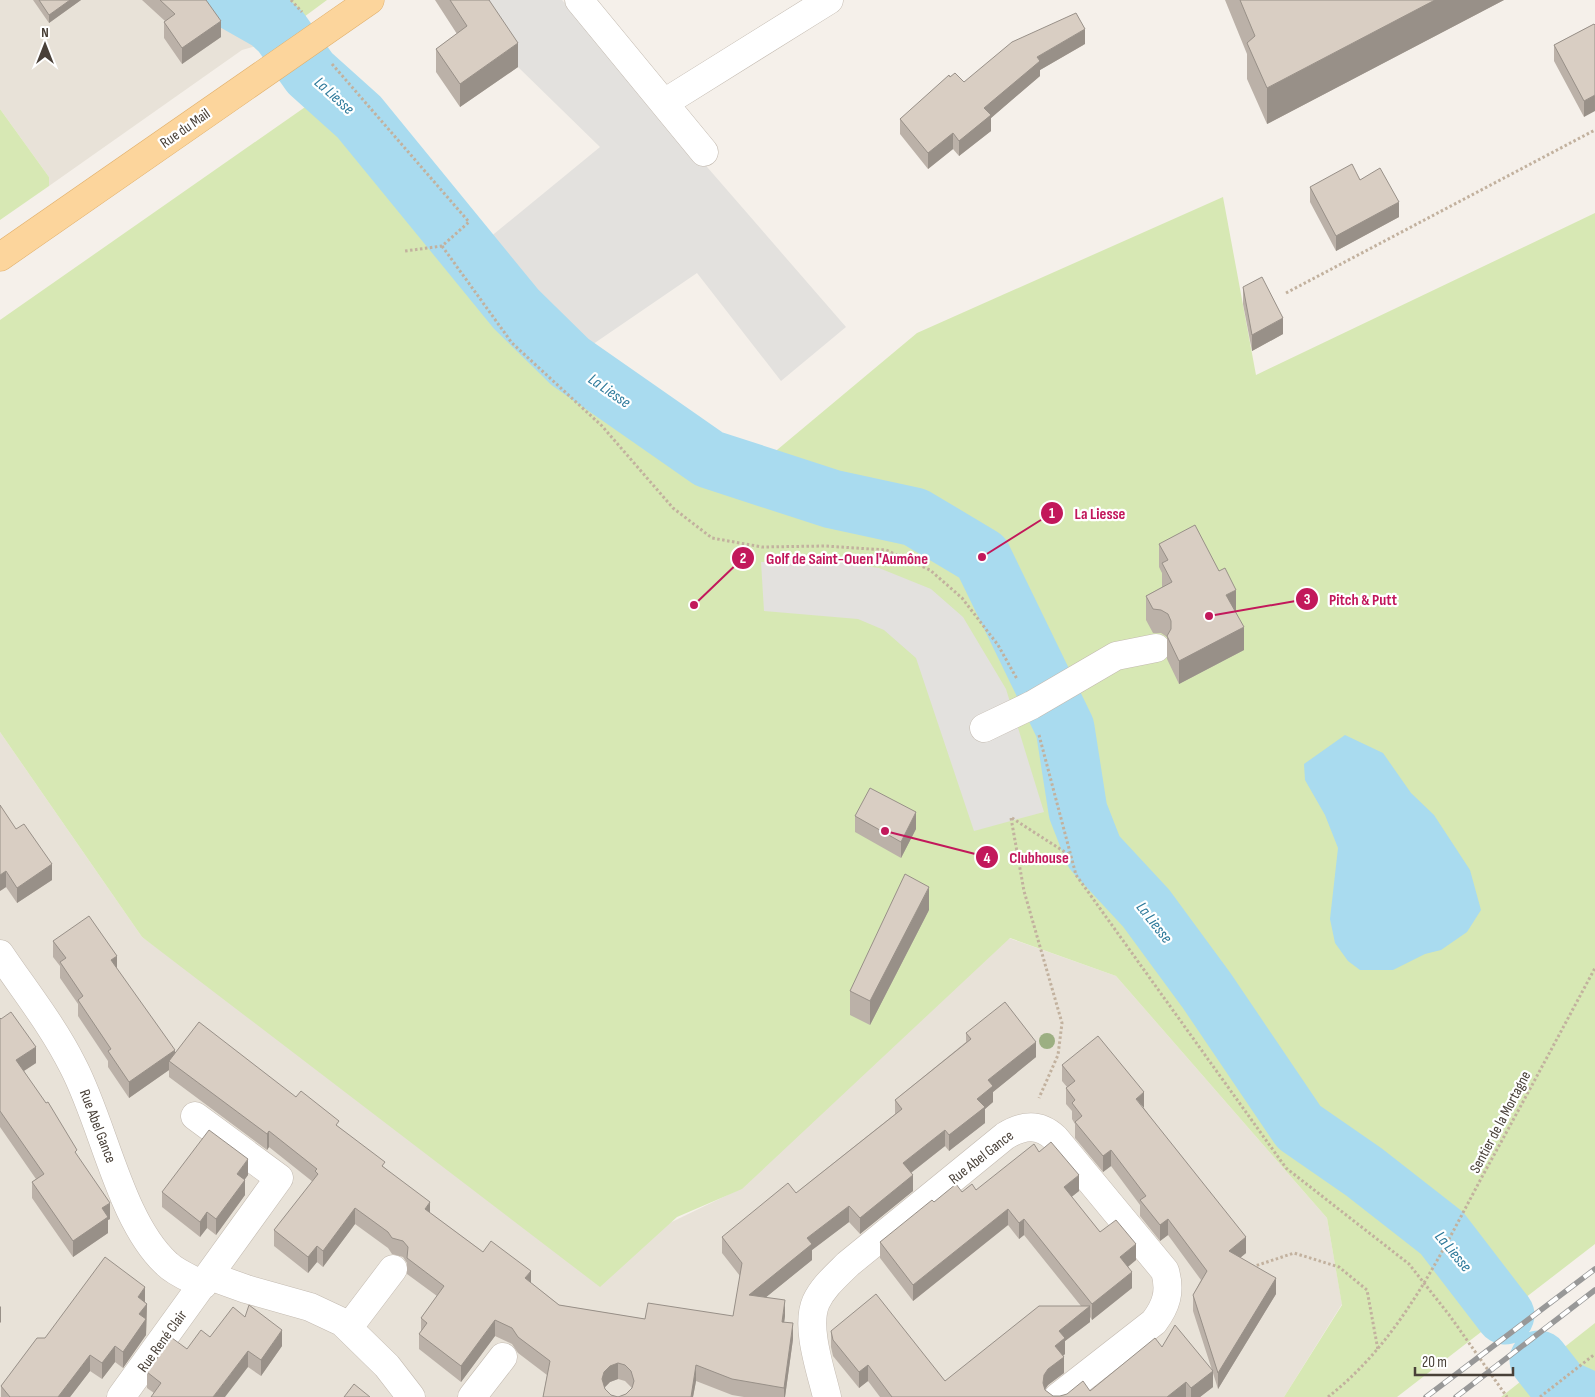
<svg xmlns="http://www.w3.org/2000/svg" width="1595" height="1397" viewBox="0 0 1595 1397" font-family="'Sofia Sans Condensed',sans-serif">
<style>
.residential{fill:#e8e2d8}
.green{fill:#d7e8b4}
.parking{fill:#e3e1de}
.water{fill:#a9dbef}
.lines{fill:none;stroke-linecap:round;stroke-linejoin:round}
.river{stroke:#a9dbef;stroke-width:59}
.minor-casing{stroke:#c3bab0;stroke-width:29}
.major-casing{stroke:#e1b06c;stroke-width:29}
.path{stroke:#c2b19e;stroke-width:3;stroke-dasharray:2.5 2.5;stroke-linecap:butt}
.minor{stroke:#fff;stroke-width:28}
.major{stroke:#fcd59c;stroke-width:28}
.rail-casing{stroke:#989898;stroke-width:5.5}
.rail{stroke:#fff;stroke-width:4;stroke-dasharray:11;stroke-linecap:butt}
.tree{fill:#9caf82}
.wall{fill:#bbb1a8;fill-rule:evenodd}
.shaded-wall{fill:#989088}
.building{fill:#d9cec3;stroke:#989088;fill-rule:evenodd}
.labels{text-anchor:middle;stroke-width:4.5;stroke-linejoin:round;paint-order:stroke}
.street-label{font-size:15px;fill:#494038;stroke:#fff}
.water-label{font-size:16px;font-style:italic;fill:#2e7a9b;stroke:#fff}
.leader{fill:none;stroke:#c2185b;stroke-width:2}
.callout-dot{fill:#c2185b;stroke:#fff;stroke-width:2}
.mark-label{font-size:15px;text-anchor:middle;font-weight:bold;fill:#fff}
.callout-label{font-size:16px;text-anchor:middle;font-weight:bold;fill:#c2185b;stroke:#fff;stroke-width:4.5;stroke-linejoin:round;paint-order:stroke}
</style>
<rect width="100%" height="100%" fill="#f5f0ea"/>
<path class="residential" d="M0,0H214L270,42L242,50L49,186V177L0,109Z
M0,732L142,937L593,1260L742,1188L1009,938L1116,976L1327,1218L1342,1304L1284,1397H0Z"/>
<path class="green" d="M214,0H327L270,42Z
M351,75L372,97L583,351L735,485L917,333L1223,197L1256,375L1595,213V1244L1397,1397H1284L1342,1305L1327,1218L1116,976L1010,938L742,1189L677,1217L600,1287L142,937L0,732V320Z
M0,109L49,177V186L0,220Z
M1595,1323V1397H1501Z"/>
<path class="parking" d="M474,0H562L846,327L781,381L697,273L583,351L489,238L600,147L518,67Z
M821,560L879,568L931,589L963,617L1006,689L1044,812L974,831L916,658L884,630L858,619L764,611L761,562Z"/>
<path class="water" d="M1345,735L1383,753L1411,793L1434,815L1470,870L1481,910L1467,932L1441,950L1425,954L1393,970H1360L1348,961L1335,943L1330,919L1338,848L1325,815L1305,780L1304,764Z"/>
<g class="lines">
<path class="river" d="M232,0L269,21L281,32L310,73L359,117L516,309L570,362L709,459L832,499L915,517L982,557L1065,728L1078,811L1094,852L1146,908L1207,991L1299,1127L1364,1172L1442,1233L1505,1315
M1539,1360L1561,1388L1581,1397"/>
<defs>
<path id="minor" d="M579,0L704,152
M664,103L829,0
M984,728L1032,705L1116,656L1156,648
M0,954C25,991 53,1026 73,1066C104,1125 120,1221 167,1264C176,1273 192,1279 203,1285
M210,1276L246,1289L310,1307L342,1322L387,1366L411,1397
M349,1327L393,1269
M121,1397L279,1178L195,1116
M472,1397L503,1357
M827,1397C821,1371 805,1327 816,1302C823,1287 836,1276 848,1264L1005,1136C1023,1125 1039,1123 1055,1138L1165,1271C1171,1292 1166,1306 1154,1322L1058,1397"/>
<path id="major" d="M0,257L370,0"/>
</defs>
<use href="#minor" class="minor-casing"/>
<use href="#major" class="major-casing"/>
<path class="path" d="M291,0L302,12
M332,64L469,222L442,246L405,251
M442,246L512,343L602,426L673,508L712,538L762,547L825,546L886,550L930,570L962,598L998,645L1017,679
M1286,293L1595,130
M1039,735L1076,875L1286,1168L1409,1264L1450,1316L1507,1397
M1011,818L1024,891L1062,1023L1058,1055L1039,1098
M1012,818L1071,856
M1252,1267L1294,1253L1339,1267L1367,1290L1378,1350
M1328,1397C1401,1340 1440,1255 1483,1175C1521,1106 1558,1037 1595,968
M1540,1397L1595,1354"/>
<use href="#minor" class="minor"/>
<use href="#major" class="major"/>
<defs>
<path id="rail" d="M1426,1397L1595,1269
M1456,1397L1595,1290"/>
</defs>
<use href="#rail" class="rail-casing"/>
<use href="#rail" class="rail"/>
</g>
<circle class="tree" cx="1047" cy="1041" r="8"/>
<path class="wall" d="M33,0H81L49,23Z
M142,0H206L221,37L182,64L164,38V22L165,21Z
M435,0H489L518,67L460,107L436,72V49L457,34Z
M1225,0H1504L1267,124L1247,79V54Z
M1594,24L1584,117L1554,61V45Z
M1085,44L1040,70V76L991,118V131L959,156L953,149L928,169L900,134V119L950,77L964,82Z
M1310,187L1399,217L1336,251L1310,202Z
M1243,287L1283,334L1252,351L1243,304Z
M1159,544L1236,614L1244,650L1179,684L1167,659V637L1161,633H1153L1146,620V596L1162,587V573L1159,567Z
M855,816L916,829L901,858L855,832Z
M16,829L52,880L17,903L6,887L0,891Z
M929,910L870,1025L850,1015V991Z
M53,941L117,969L175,1053L296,1097L339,1127L385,1168L430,1213L483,1252L531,1283L559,1305L645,1319L733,1316L740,1276L722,1253V1237L796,1193L895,1114V1100L966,1042V1033L1036,1057L993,1092V1102L985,1109V1123L949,1151L945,1146L911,1173L913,1191L860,1234L849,1222L812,1250V1260L766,1297L785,1316L784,1322L793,1339L785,1397H744L732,1395L696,1381L693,1397H543L547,1375L518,1353L512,1344L495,1336L461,1382L419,1349V1334L421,1331V1318L437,1296L407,1274V1263L403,1257L392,1254L388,1248L355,1224L323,1267L317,1262L308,1273L274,1246V1230L313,1182L269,1147L267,1150L169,1077V1070L129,1098L108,1067V1061L78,1016V1004L60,978V966L53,957ZM618,1379L625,1381L632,1388L626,1394L618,1397L611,1395L604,1388L610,1382Z
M0,1018L36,1063L24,1071L77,1156L110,1219L108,1220V1233L73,1257L32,1198V1182L36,1179L0,1127Z
M1062,1065L1144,1108L1246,1253L1240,1258L1276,1294L1218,1389L1213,1373V1387L1200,1397H880L868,1381L859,1388L833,1356L831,1347V1331L945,1381L1081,1306L1024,1235L1019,1239L1008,1225L913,1301L880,1258V1242L934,1202L962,1192L976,1190L1039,1152L1079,1191L1071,1197L1100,1232L1136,1260L1128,1267L1132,1288L1092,1320L1090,1317V1322L1065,1341V1354L1063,1356L1064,1373L1048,1385L1045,1389V1390L1053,1396H1060L1090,1391L1162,1347L1212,1370L1193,1311V1295L1201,1280L1168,1235L1160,1241L1140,1216V1205L1111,1166L1103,1172L1075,1138V1124L1072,1119V1111L1066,1104V1088L1067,1087L1062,1081Z
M248,1175L245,1179V1195L216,1235L207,1228L200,1237L162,1207V1192Z
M145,1302L147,1304L146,1335L123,1368L115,1362L102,1379L90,1371L70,1397H1V1386L45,1338Z
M210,1337L282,1346L261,1376L248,1367L154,1393L147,1388V1372Z"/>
<path class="shaded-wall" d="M70,0H81L49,23V15Z
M1435,0H1504L1267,124V88Z
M221,21V37L182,64V48Z
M1085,29V44L1040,70V76L991,118V131L959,156V141L984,108L1037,57Z
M518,43V67L460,107V84Z
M1595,95V111L1584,117V101Z
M953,133V149L928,169V153Z
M1399,202V217L1336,251V236Z
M1283,318V334L1252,351V335Z
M1236,590V614L1226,595Z
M1244,627V650L1179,684V661Z
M916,812V829L901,858V842Z
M52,864V880L17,903V888Z
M6,871V887L0,891V875Z
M929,887V910L870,1025V1001Z
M117,956V972L111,960Z
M1036,1042V1057L993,1092V1102L985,1109V1123L949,1151V1135L977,1099L988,1080Z
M36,1047V1063L16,1076V1060Z
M175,1050V1065L169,1061V1070L129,1098V1082Z
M1144,1092V1108L1136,1099Z
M945,1130V1146L903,1179V1163Z
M269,1131V1147L267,1150V1134Z
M1111,1150V1166L1103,1172V1156Z
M248,1159V1175L237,1190V1174Z
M913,1175V1191L860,1234V1218Z
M1079,1175V1191L1064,1203V1187Z
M245,1180V1195L216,1235V1219Z
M430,1202V1218L425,1209Z
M110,1203V1219L108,1220V1233L73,1257V1241L102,1208Z
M849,1206V1222L812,1250V1260L749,1311V1295L807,1238Z
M355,1208V1224L323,1267V1251Z
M1008,1209V1225L913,1301V1285Z
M207,1212V1228L200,1237V1222Z
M1024,1219V1235L1019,1239V1223Z
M1168,1219V1235L1160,1241V1225Z
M1246,1237V1253L1229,1267V1251Z
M1136,1244V1260L1120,1273V1257Z
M317,1246V1262L308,1273V1257Z
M531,1271V1287L525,1278Z
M1132,1272V1288L1092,1320V1304Z
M1276,1278V1294L1218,1389V1373Z
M145,1287V1303L138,1297Z
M785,1300V1316L782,1338V1322Z
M147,1304L146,1335L123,1368V1352L139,1314Z
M1,1306V1322L0,1323V1307Z
M1090,1306V1322L1065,1341V1354L1055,1362V1346L1059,1331Z
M495,1320V1336L461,1382V1366Z
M793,1323V1339L785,1397H784V1388Z
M282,1330V1346L261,1376V1360Z
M115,1346V1362L102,1379V1363Z
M248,1351V1367L225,1397H213Z
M90,1355V1371L70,1397H58Z
M1064,1357V1373L1048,1385L1044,1391L1043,1383L1044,1375L1048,1369Z
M618,1363V1379L610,1382L604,1388L602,1379L604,1372L610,1366Z
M696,1365V1381L693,1397H691Z
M868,1365V1381L859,1388V1372Z
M1213,1371V1387L1200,1397H1191V1388Z
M1186,1382V1397H1167Z"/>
<path class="building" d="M39,0H70L49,15Z
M160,0H206L221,21L182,48L164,22L175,14Z
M450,0H489L518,43L460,84L436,49L467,26Z
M1240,0H1435L1267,88L1247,43L1255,36Z
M1076,13L1085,29L1037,57L1040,61L984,108L991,115L959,141L953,133L928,153L900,119L949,75L950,77L955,73L964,82L1012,42Z
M1594,24L1595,25V95L1584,101L1554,45Z
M1352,164L1360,180L1380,168L1399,202L1336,236L1310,187Z
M1262,277L1283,318L1252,335L1243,287Z
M1195,525L1219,571L1225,568L1236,590L1226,595L1244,627L1179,661L1167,636L1171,629V621L1168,614L1161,610L1153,609L1146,596L1172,582L1162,563L1168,560L1159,544Z
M870,788L916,812L901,842L855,816Z
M0,805L16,829L24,824L52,864L17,888L6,871L0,875Z
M905,874L929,887L870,1001L850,991Z
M89,916L117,956L111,960L175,1050L129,1082L108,1051L111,1049L78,1000L83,996L60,962L66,958L53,941Z
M1005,1002L1036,1042L988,1080L993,1086L977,1099L985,1107L949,1135L945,1130L903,1163L913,1175L860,1218L849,1206L807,1238L812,1244L749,1295L785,1300L782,1322L793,1323L784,1388L732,1379L696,1365L691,1397H543L550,1361L518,1337L512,1328L495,1320L461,1366L419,1334L427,1323L421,1318L444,1286L407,1258L408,1247L403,1241L392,1238L388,1232L355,1208L323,1251L317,1246L308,1257L274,1230L318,1174L315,1171L317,1169L269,1131L267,1134L169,1061L199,1022L296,1097L301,1091L339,1121L336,1125L385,1162L382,1166L430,1202L425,1209L483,1252L491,1241L531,1271L525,1278L559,1305L645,1319L648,1303L733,1316L742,1263L722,1237L788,1183L796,1193L902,1109L895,1100L971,1039L966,1033ZM618,1363L625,1365L631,1371L634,1381L632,1388L626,1394L618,1397L611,1395L605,1389L602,1379L604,1372L610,1366Z
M11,1012L36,1047L16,1060L46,1103L48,1102L77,1150L75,1152L110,1203L102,1208L108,1217L73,1241L32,1182L44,1174L0,1111V1018L1,1019Z
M1098,1036L1144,1092L1136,1099L1246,1237L1229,1251L1276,1278L1218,1373L1193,1295L1207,1271L1168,1219L1160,1225L1140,1200L1146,1196L1111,1150L1103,1156L1075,1122L1082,1116L1072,1103L1075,1100L1066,1088L1075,1081L1062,1065Z
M209,1130L248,1159L237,1174L245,1180L216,1219L207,1212L200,1222L162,1192Z
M1051,1142L1079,1175L1064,1187L1100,1232L1116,1220L1136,1244L1120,1257L1132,1272L1092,1304L1024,1219L1019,1223L1008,1209L913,1285L880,1242L932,1200L934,1202L956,1184L962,1192L972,1184L976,1190L1034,1144L1039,1152Z
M105,1257L145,1287L138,1297L147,1304L139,1314L146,1319L123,1352L115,1346L102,1363L90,1355L58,1397H10L1,1386L37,1338H45Z
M876,1294L945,1381L1039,1306H1090L1059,1331L1065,1338L1055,1346L1064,1357L1048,1369L1044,1375L1043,1383L1045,1390L1053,1396H1060L1067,1394L1083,1381L1090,1391L1155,1338L1162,1347L1175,1325L1213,1371L1191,1388L1186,1382L1167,1397H892L868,1365L859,1372L833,1340L831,1331Z
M249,1305L282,1330L261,1360L248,1351L213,1397H151L161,1383L147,1372L172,1338L187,1349L201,1330L210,1337L233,1307L245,1317Z
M354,1384L370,1397H344Z"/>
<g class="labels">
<g class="street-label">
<text transform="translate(185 128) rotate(-35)" y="5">Rue du Mail</text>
<text transform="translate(1500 1122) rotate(-62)" y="5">Sentier de la Mortagne</text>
<text transform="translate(98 1126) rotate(69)" y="5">Rue Abel Gance</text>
<text transform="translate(981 1157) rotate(-38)" y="5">Rue Abel Gance</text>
<text transform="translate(162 1341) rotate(-54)" y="5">Rue René Clair</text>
</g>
<g class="water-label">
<text transform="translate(335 95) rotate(42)" y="6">La Liesse</text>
<text transform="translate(610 390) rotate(35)" y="6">La Liesse</text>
<text transform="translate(1155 922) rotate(52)" y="6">La Liesse</text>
<text transform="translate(1454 1251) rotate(50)" y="6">La Liesse</text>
</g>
</g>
<path class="leader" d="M982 557L1052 513M694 605L743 558M1209 616L1307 599M885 831L987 857"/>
<g class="callout-dot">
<circle cx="982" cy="557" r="5"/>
<circle cx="694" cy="605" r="5"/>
<circle cx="1209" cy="616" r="5"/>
<circle cx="885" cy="831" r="5"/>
<circle cx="1052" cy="513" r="12"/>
<circle cx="743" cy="558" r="12"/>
<circle cx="1307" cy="599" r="12"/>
<circle cx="987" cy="857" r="12"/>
</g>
<g class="mark-label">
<text x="1052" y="518">1</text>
<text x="743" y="563">2</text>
<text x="1307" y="604">3</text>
<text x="987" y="863">4</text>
</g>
<g class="callout-label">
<text x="1100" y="519">La Liesse</text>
<text x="847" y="564">Golf de Saint-Ouen l'Aumône</text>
<text x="1363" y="605">Pitch &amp; Putt</text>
<text x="1039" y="863">Clubhouse</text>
</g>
<g transform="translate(45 45)" stroke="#ffffff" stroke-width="4" paint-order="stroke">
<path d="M0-4L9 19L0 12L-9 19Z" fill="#494038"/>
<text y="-8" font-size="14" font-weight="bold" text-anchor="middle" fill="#494038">N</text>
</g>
<path d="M1415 1367v8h98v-8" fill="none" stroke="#494038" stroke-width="2.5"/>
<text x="1422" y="1367" font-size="15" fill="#494038" stroke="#ffffff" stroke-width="4" paint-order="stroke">20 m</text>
</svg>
